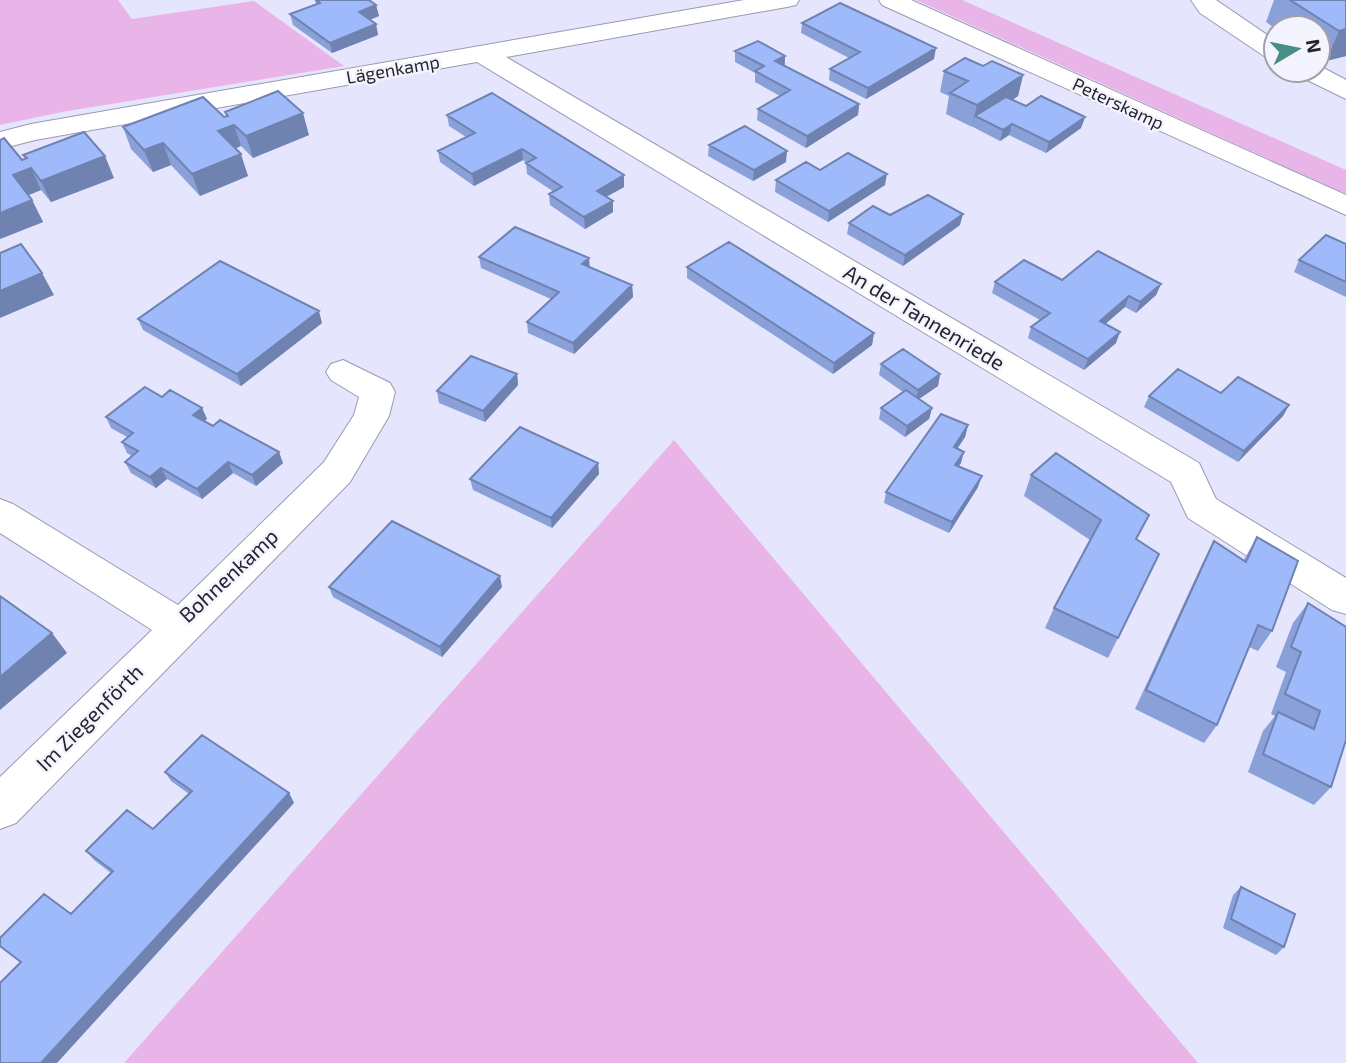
<svg xmlns="http://www.w3.org/2000/svg" width="1346" height="1063" viewBox="0 0 1346 1063" font-family="'Exo 2',sans-serif">
<style>
.green{fill:#e9b5e8}
.lines{fill:none;stroke-linecap:round;stroke-linejoin:round}
.minor-casing{stroke:#9a99b0;stroke-width:2}
.minor{fill:#fff;fill-rule:evenodd}
.wall{fill:#89a0d8}
.shaded-wall{fill:#6f82b0}
.building{fill:#9fbafb;stroke:#6f82b0;stroke-width:2}
.labels{text-anchor:middle;stroke-width:5;stroke-linejoin:round;paint-order:stroke}
.far-street-label{font-size:18px;fill:#26252e;stroke:#f4f4fe}
.street-label{font-size:21px;fill:#26252e;stroke:#f4f4fe}
</style>
<rect width="100%" height="100%" fill="#e5e5fe"/>
<path class="green" d="M0,0H118L132,19L254,1L344,66L62,112L0,125Z
M916,0H962L1346,170V194Z
M674,440L1198,1063H124Z"/>
<g class="lines">
<defs>
<path id="minor" d="M744,0H799L796,5L787,7L506,57L1199,463L1216,499L1346,578V614L1332,610L1188,518L1171,482L477,62L35,140L0,149V132L31,124Z
M879,0H911L1346,195V215L882,5Z
M1191,0H1216L1276,41V60L1267,58L1200,13Z
M1318,65L1346,80V99L1299,76L1295,70H1318Z
M343,360L390,383L395,392L389,416L350,482L16,823L0,829V777L152,630L0,533V499L13,504L178,605L324,462L354,415L359,397L331,380L326,372L331,364Z"/>
</defs>
<use href="#minor" class="minor-casing"/>
<use href="#minor" class="minor"/>
</g>
<path class="wall" d="M315,0H369L376,5L379,16L370,20L376,24L378,35L332,53L293,25L290,14L316,4Z
M1274,0H1346V56L1326,61L1318,56V28L1276,29L1266,22Z
M802,23L934,59L866,99L829,80L830,69L849,58L801,33Z
M735,51L785,56V66L859,104L858,115L806,148L757,120L758,109L780,96L755,82V73L735,62Z
M983,66L1023,75L1018,96L1012,100L1026,106L1085,117L1081,128L1046,153L1009,135L1000,141L973,127V126L972,127L946,114L949,96L940,92L944,71Z
M225,112L309,135L253,158L241,146L236,148L248,176L200,196L171,165L153,172L131,149L123,127L224,117L226,116Z
M447,115L624,175V187L606,197L613,201V212L585,229L550,205L549,194L554,192L527,174L526,163H527L523,160L474,186L440,162L438,151L466,137L449,126Z
M709,145L786,162L753,181L708,156Z
M23,155L114,178L51,202L41,190L28,195L32,200L43,222L0,239L22,160L25,159Z
M820,170L885,185L828,222L775,192L776,180Z
M890,215L960,225L903,266L847,234L849,223Z
M1346,244V297L1294,272L1299,260Z
M479,257L590,268L632,285L633,297L574,354L528,333L527,322L551,299L481,268Z
M687,267L874,333L872,345L833,374L687,278Z
M1062,280L1161,284L1156,295L1136,313L1125,307L1105,324L1116,343L1084,370L1028,338L1031,327L1040,320L992,293L995,282Z
M138,319L322,323L241,386L143,330Z
M881,364L940,374L938,386L919,399L932,408L929,419L905,437L879,419L881,408L903,392L879,375Z
M517,374L518,385L485,422L439,403L437,391Z
M1149,396L1289,405L1283,416L1238,462L1144,407Z
M162,397L202,408L207,419L204,421L283,463L256,486L233,473L202,499L167,479L156,488L131,473L125,462L132,456L127,453L122,442L127,437L111,428L106,417Z
M968,425L965,437L957,449L961,463L959,466L978,487L949,533L884,503L886,492Z
M598,463L599,474L552,528L473,490L470,479Z
M1031,475L1137,539L1118,638L1108,658L1045,628L1054,608L1090,540L1024,496Z
M1257,537L1272,631L1258,651L1249,647L1217,725L1204,743L1135,709L1203,562L1214,541L1243,561Z
M329,587H502L442,657L333,597Z
M1308,603L1331,787L1314,805L1248,772L1263,731L1275,716L1271,714L1286,672L1276,667L1293,623Z
M165,772L289,793L294,803L71,914L111,873L94,860L86,851L153,829L189,794L171,781Z
M1241,887L1284,947L1276,955L1223,928L1233,895Z"/>
<path class="shaded-wall" d="M376,5L379,16L361,23L359,12Z
M376,24L378,35L332,53L330,43Z
M1346,29V56L1326,61L1339,31Z
M936,48L934,59L866,99L868,88Z
M785,56L784,67L775,61Z
M1023,75L1018,96L983,120L975,116L972,127L977,105Z
M859,104L858,115L806,148L807,136Z
M303,113L309,135L253,158L246,136Z
M1085,117L1081,128L1046,153L1049,142Z
M1012,124L1009,135L1000,141L1003,130Z
M234,125L241,146L225,153L218,131Z
M163,143L171,165L153,172L144,150Z
M522,149L523,160L474,186L472,174Z
M787,151L786,162L753,181L754,170Z
M241,154L248,176L200,196L192,174Z
M105,156L114,178L51,202L41,181Z
M31,168L41,190L24,197L13,175Z
M887,174L885,185L828,222L829,211Z
M624,175V187L597,202V191Z
M32,200L43,222L0,239V213Z
M613,201V212L585,229L584,217Z
M963,214L960,225L903,266L905,255Z
M589,258L590,269L582,264Z
M42,273L54,295L0,318V291Z
M1161,284L1156,295L1136,313L1140,302Z
M632,285L633,297L574,354L573,343Z
M1129,296L1125,307L1096,332L1100,321Z
M319,311L322,323L241,386L237,374Z
M1120,332L1116,343L1084,370L1088,359Z
M874,333L872,345L833,374L834,363Z
M517,374L518,385L485,422L483,411Z
M940,374L938,386L916,401L918,390Z
M1289,405L1283,416L1238,462L1244,451Z
M202,408L207,419L198,426L193,415Z
M932,408L929,419L905,437L907,426Z
M968,425L965,437L951,458L954,447Z
M279,452L283,463L256,486L252,475Z
M964,452L961,463L952,476L955,465Z
M228,462L233,473L202,499L197,489Z
M598,463L599,474L552,528L551,518Z
M161,468L167,479L156,488L150,477Z
M982,476L978,487L949,533L952,522Z
M500,576L502,587L442,657L440,647Z
M52,633L67,653L0,710V677Z
M289,793L294,803L57,1063H41Z"/>
<path class="building" d="M316,0H369L376,5L359,12L376,24L330,43L290,14L320,3Z
M1290,0H1346V29L1339,31Z
M840,3L936,48L868,88L830,69L860,52L802,23Z
M758,41L785,56L775,61L859,104L807,136L758,109L790,90L755,71L764,66L735,51Z
M965,58L983,66L992,61L1023,75L977,105L950,93L968,81L944,71Z
M278,91L303,113L246,136L234,125L218,131L241,154L192,174L163,143L144,150L123,127L203,97L224,117L228,116L225,112Z
M492,93L624,175L597,191L613,201L584,217L549,194L562,187L526,163L536,158L522,149L472,174L438,151L475,133L447,115Z
M1041,96L1085,117L1049,142L1012,124L1003,130L975,116L1006,97L1026,106Z
M745,126L787,151L754,170L709,145Z
M84,132L105,156L41,181L31,168L13,175L32,200L0,213V140L4,138L22,160L27,158L23,155Z
M848,153L887,174L829,211L776,180L806,162L820,170Z
M928,195L963,214L905,255L849,223L873,206L890,215Z
M515,227L589,258L582,264L632,285L573,343L527,322L559,292L479,257Z
M1326,235L1346,244V282L1299,260Z
M729,242L874,333L834,363L687,267Z
M21,244L42,273L0,291V253Z
M1098,251L1161,284L1140,302L1129,296L1100,321L1120,332L1088,359L1031,327L1050,313L995,282L1024,260L1062,280Z
M220,261L319,311L237,374L138,319Z
M903,349L940,374L918,390L881,364Z
M471,356L517,374L483,411L437,391Z
M1178,369L1221,393L1238,377L1289,405L1244,451L1149,396Z
M145,387L162,397L170,390L202,408L193,415L213,426L220,420L279,452L252,475L228,462L197,489L161,468L150,477L125,462L138,451L122,442L133,433L106,417Z
M906,390L932,408L907,426L881,408Z
M941,414L968,425L954,447L964,452L955,465L982,476L952,522L886,492Z
M520,427L598,463L551,518L470,479Z
M1056,453L1149,515L1136,539L1159,554L1118,638L1054,608L1101,520L1031,475Z
M392,521L500,576L440,647L329,587Z
M1257,537L1298,561L1272,631L1258,625L1217,725L1146,690L1214,541L1246,562Z
M0,596L52,633L0,677Z
M1308,603L1346,627V740L1331,787L1263,754L1278,712L1314,729L1320,711L1285,694L1301,652L1291,647Z
M202,735L289,793L41,1063H0V983L21,962L0,946V938L44,894L71,914L113,871L86,851L127,810L153,829L192,791L165,772Z
M1241,887L1295,914L1284,947L1231,919Z"/>
<g class="labels">
<g class="far-street-label">
<text transform="translate(393 70) rotate(-10)" y="6">Lägenkamp</text>
<text transform="translate(1118 104) rotate(25)" y="6">Peterskamp</text>
</g>
<g class="street-label">
<text transform="translate(924 318) rotate(31)" y="7">An der Tannenriede</text>
<text transform="translate(229 576) rotate(-43)" y="7">Bohnenkamp</text>
<text transform="translate(90 718) rotate(-45)" y="7">Im Ziegenförth</text>
</g>
</g>
<g transform="translate(1297 49) rotate(80)"><circle r="33" fill="#f4f4fe" stroke="#a2a1ab" stroke-width="2"/>
<path d="M0-5L12 26L0 18L-12 26Z" fill="#488e86"/>
<text y="-10" font-size="19" font-weight="bold" text-anchor="middle" fill="#26252e">N</text>
</g>
</svg>
